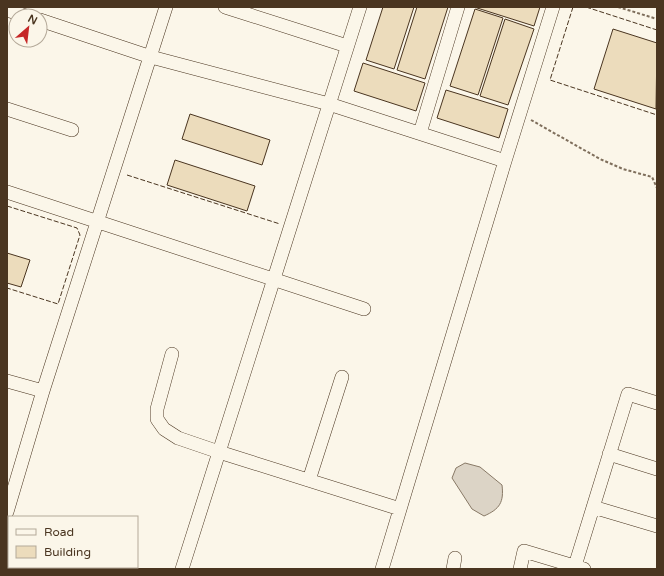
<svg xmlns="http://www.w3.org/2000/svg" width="664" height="576" viewBox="0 0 664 576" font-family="'Varela Round',sans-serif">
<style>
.water{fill:#dcd4c6;stroke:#887966}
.building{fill:#ecdcbc;stroke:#4a3520}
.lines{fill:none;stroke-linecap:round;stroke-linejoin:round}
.minor-casing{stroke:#4a3520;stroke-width:14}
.path{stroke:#7f6f5c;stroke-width:2;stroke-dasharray:3 2;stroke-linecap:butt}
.minor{stroke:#fbf6e9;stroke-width:13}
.fence{stroke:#4a3520;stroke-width:1;stroke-dasharray:5 2;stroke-linecap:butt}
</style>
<rect width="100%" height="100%" fill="#fbf6e9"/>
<path class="water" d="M465,463L480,467L502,485C504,502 500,509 484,516L472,509L452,478L456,468Z"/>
<path class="building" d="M383,7H414L394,69L366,60Z
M417,7H448L425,79L397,70Z
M474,7H540L534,26Z
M475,9L503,18L478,95L450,86Z
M505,19L534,29L508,105L480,96Z
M613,29L657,43L656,109L594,89Z
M363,63L425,83L416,111L354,91Z
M446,90L508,109L499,138L437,118Z
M190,114L270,140L262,165L182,139Z
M175,160L255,186L247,211L167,185Z
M7,253L30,260L21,287L7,283Z"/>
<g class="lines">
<defs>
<path id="minor" d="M225,7L347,46
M7,10L26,16
M40,20L151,57L329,104L505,161
M7,109L72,130
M420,133L458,7
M7,192L364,309
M172,354L157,409V419L164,429L178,438L219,452L400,509
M7,381L43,391
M609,454L657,469
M309,480L342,377
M593,507L657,526
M7,512L43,391L166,7
M182,569L360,7
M382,569L505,161L553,7
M453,569L455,558
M520,569L524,551L584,569
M574,569L628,394L657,403"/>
</defs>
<use href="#minor" class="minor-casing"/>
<path class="path" d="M618,7L657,19
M531,120L600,159L623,169L652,177L657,188"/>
<use href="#minor" class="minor"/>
<path class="fence" d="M573,7L550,80L657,115
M586,7L657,30
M127,175L280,224
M7,206L77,228L80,235L58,304L7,288"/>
</g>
<rect width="664" height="576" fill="none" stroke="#4a3520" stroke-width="16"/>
<rect x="8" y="516" width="130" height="52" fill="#fbf6e9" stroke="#b4a999"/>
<rect x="16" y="529" width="20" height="6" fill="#fbf6e9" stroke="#b4a999"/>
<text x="44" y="536" font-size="12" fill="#4a3520">Road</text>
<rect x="16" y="546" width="20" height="12" fill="#ecdcbc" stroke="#b4a999"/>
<text x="44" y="556" font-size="12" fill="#4a3520">Building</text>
<g transform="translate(28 28) rotate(28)"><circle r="19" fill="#fbf6e9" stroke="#b4a999"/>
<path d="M0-3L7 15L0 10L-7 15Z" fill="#c62828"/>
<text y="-6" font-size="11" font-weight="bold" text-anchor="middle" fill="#4a3520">N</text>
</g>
</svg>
